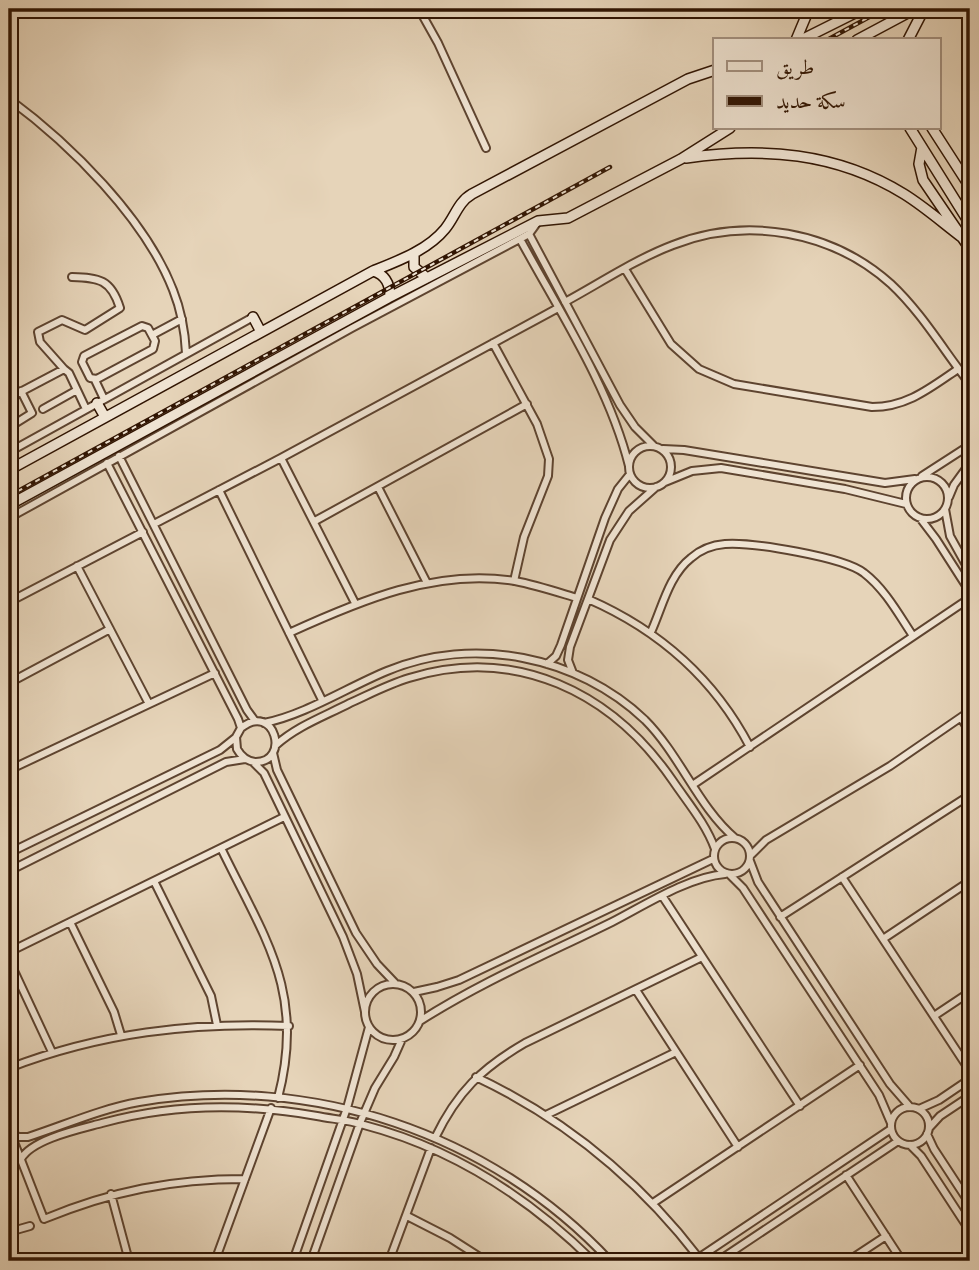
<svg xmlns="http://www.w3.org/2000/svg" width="979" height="1270" viewBox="0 0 979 1270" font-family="'Gentium Book Plus',Amiri,serif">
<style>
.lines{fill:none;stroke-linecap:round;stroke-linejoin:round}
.street-casing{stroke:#5e4430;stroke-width:10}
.secondary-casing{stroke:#301402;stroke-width:12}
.street{stroke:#efe3d2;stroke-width:6}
.secondary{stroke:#efe3d2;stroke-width:9}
.rail-casing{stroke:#301402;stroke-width:4.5}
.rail{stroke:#efe3d2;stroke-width:2;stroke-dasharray:5;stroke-linecap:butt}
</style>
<rect width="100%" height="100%" fill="#e6d4b9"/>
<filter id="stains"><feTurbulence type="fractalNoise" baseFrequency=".00286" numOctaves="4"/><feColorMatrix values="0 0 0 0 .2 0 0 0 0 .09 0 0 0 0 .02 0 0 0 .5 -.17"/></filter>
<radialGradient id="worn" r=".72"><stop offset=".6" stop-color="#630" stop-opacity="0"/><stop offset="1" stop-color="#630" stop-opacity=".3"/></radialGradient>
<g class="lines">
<defs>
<path id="street" d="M419,9L438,43L486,148
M9,99C70,144 145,218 173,290C181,310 185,332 186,353
M529,234L620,405L635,427L654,446
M520,239C559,311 609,386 629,466
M625,269L671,344L699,369L734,384L872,407C907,407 930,388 958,369
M565,302C600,283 636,259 673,245C747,216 832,231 891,284C922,313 944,351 970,384
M142,326L148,328L155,341L153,349L97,379L90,378L82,362L84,356Z
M152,335L182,319
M493,343L537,424L549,459L548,476L524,537L514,581
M64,369L40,342L38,332L62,320L85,330L120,308C111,279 99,278 72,277
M95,380L104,399
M9,398L64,369L69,373L86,409
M43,409L77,390
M9,416L16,423L32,413L21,391
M629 467a21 21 0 1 1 42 0a21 21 0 1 1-42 0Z
M663,449L684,450L885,483L915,479
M9,452L253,317
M119,456L247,710L255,721
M281,458L355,603
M107,463L238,719L241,728L236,737L237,749C241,756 246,761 255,762C291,763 275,701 241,728
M922,476L970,445
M906 498a21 21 0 1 1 42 0a21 21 0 1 1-42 0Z
M665,482L692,471L721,468L845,489L906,504
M378,487L427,583
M219,490L322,700
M949,497L954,485L970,463
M945,509L950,536L970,572
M9,518L352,328L529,234L537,223
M920,518L936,539L970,592
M315,521L527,404
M154,524L281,458L558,308
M77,566L149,704
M588,599C659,630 714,678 750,747
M9,602L143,532
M651,632C662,608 669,575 691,558C700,550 712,545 725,544C752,542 844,557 864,573C885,589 899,615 913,636
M289,633C359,601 436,568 515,581C536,585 557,592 577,598
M547,664L556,656L561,645L605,518L618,489L630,474
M573,673L568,660L570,647L610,540L629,511L656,487
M9,683L110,629
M961,718L970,732
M264,723C305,715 348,687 387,671C473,635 578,656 645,720C680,755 699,808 735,838
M276,745C297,726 325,716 350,703C370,694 389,684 409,678C516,645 612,692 673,781C688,803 706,824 715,849
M273,753L277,770L356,933L377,964L395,983
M253,762L264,773L343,937L357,974L365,1012
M9,770L215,673
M694,784L970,598
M714 856a18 18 0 1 1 36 0a18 18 0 1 1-36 0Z
M221,848C265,939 306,992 278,1098
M9,853L220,750L235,738
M750,856L766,840L890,766L970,711
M750,861L758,882L890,1084L910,1107
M9,871L226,762L245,759
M730,875L743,888L879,1095L891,1123
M842,877L970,1071
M154,881L211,996L217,1025
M663,897L800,1106
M780,917L970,795
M70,922L114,1012L121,1035
M883,939L970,881
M9,952L284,817
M9,960L52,1052
M365 1012a28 28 0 1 1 56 0a28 28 0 1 1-56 0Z
M636,990L738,1147
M414,992L437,987L459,980L713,859
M934,1016L970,992
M420,1021C481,982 547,954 612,922C645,905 688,877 725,874
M9,1068C100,1033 191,1022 289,1026
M476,1077C565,1119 639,1180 699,1258
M891 1126a19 19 0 1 1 38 0a19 19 0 1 1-38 0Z
M919,1109L939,1100L970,1079
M546,1115L676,1052
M929,1128L940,1116L970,1096
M9,1129L44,1219C112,1191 172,1179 245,1179
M10,1133L19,1137H28C65,1125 100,1109 139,1102C311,1073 491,1133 610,1261
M927,1134L934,1149L970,1204
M435,1138C457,1092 482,1068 525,1043L702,957
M910,1145L921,1156L970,1231
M21,1159C32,1139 80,1129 102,1123C174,1103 244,1103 317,1116C332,1119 349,1120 364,1125C452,1148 528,1197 593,1261
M846,1175L902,1261
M111,1194L129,1261
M653,1203L860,1065
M407,1216L450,1238L486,1261
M9,1232L30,1226
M215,1261L271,1108
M293,1261L347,1108L369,1027
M311,1261L360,1123L375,1088L394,1057L402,1039
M389,1261L431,1148
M694,1261L891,1129
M718,1261L898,1141
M848,1261L886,1236"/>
<path id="secondary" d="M796,40L809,9
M801,40L863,9
M857,40L915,9
M908,40L924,9
M910,128L970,224
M932,128L970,187
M922,147L919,164L923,180L970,249
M686,158C762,147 836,152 904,194C925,207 944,224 964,239
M414,254V267L427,278
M373,271C386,275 390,284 390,297
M253,317L261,332
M97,403L105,417
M9,470L373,271C398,261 428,250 445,229C455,217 458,202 472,194L688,79L715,70
M9,505L390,297L538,221L568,218L681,159L730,128"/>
</defs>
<use href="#street" class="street-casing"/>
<use href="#secondary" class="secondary-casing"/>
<use href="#street" class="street"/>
<use href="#secondary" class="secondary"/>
<defs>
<path id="rail" d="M827,40L884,9
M9,496L610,167"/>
</defs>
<use href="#rail" class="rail-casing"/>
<use href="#rail" class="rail"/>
</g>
<rect width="979" height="1270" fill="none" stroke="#e6d4b9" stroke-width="35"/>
<rect x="10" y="10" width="958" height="1249" fill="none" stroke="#301402" stroke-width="3.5"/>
<rect x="18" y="18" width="944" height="1235" fill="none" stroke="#301402" stroke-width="2"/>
<rect x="713" y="38" width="228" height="91" fill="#efe3d2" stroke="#a3907f" stroke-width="2"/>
<rect x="727" y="61" width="35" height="10" fill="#efe3d2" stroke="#a3907f" stroke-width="2"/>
<text x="776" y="74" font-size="21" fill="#301402">طريق</text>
<rect x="727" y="96" width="35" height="10" fill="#301402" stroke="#a3907f" stroke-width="2"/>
<text x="776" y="108" font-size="21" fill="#301402">سكة حديد</text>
<rect width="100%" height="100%" filter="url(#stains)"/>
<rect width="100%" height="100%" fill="url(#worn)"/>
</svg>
